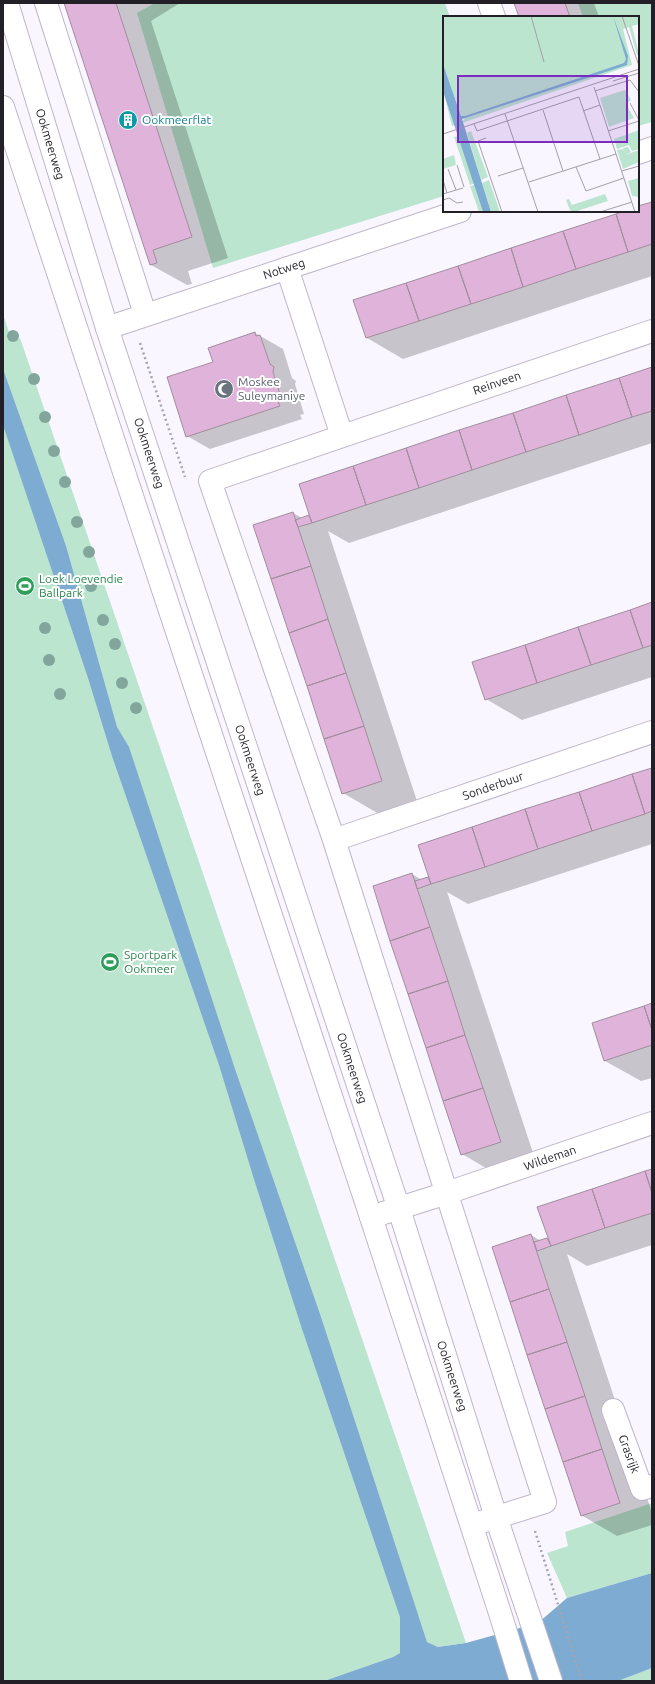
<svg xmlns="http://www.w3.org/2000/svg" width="655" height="1684" viewBox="0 0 655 1684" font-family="Ubuntu,sans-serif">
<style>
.green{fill:#bce5d0}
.water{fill:#7eabd1}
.shadow{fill:#0003}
.building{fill:#e0b3db;stroke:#a08e9d}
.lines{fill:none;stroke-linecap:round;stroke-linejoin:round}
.minor-casing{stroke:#beb6ca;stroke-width:24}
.major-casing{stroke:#beb6ca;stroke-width:24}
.path{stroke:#a8a4ac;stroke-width:2.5;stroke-dasharray:2 3;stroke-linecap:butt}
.minor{stroke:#fff;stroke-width:22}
.major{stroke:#fff;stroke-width:22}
.tree{fill:#82a69b}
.labels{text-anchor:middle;stroke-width:4;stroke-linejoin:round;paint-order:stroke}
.culture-label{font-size:12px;fill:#0d838f;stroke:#fff;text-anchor:start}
.street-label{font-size:12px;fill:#221f26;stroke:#fff}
.worship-label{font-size:12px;fill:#5b616d;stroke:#fff;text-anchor:start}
.leisure-label{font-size:12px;fill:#27864d;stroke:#fff;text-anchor:start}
.inset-road{fill:none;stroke:#a4a0a8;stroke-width:1}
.view{fill:#7b2cbf;fill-opacity:0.15;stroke:#7b2cbf;stroke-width:2}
.inset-edge{fill:none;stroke:#221f26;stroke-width:2}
</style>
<rect width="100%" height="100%" fill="#faf6ff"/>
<path class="green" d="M155,3H445L450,17H444V196L213,268L137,13Z
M578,3H652V122L638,126V17H583Z
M3,314L12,341L20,338L466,1643L438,1647L427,1642L418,1615L400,1622V1653L393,1657L324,1681H3Z
M652,1503V1573L567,1598L547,1553L568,1546L565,1532Z
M652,1668V1681H618Z"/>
<path class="water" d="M3,369L66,546L117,727L129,747L235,1069L321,1317L427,1642L438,1647L466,1643L538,1623L567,1598L652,1573V1668L618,1681H324L393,1657L400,1653V1617L301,1326L253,1176L219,1065L112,756L88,678L3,425Z"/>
<path class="shadow" d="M65,3H180L151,21L228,258L188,271L192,284L187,285L151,265Z
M515,3H594L599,17H520Z
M652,203V276L403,359L367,338L354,301L627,211H638V207Z
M255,333L283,349L292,378L296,381L295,384L304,414L300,415L302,419L210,449L187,436L214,363Z
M652,368V443L349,543L328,531L417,801L379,814L343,793L293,513L302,518L310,516Z
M652,604V677L522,720L486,699Z
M652,769V844L468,904L447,892L536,1162L498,1175L462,1154L412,874L422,880L428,878L430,879Z
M652,1004V1078L641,1081L605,1061Z
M652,1170V1245L587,1266L567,1254L652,1513V1525L617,1536L581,1515L531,1235L541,1241L547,1239L550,1240Z"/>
<path class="building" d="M64,3H116L192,237L153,250L157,263L150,265Z
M514,3H565L570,17H519Z
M652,202V244L628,252L616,214L624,211H638V206Z
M616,214L628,252L576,269L563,231Z
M563,231L576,269L523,287L511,248Z
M511,248L523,287L471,304L458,266Z
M458,266L471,304L419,321L406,283Z
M406,283L419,321L366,338L353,300Z
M255,332L256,336L260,335L270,364L274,367L273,372L282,401L278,402L280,406L186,437L167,377L213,362L208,348Z
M652,367V411L632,417L619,378Z
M619,378L632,417L579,435L566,395Z
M566,395L579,435L526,452L513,413Z
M513,413L526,452L472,470L459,430Z
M459,430L472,470L419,488L406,448Z
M406,448L419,488L366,505L353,466Z
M353,466L366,505L312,523L299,484Z
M293,512L311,566L271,579L253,525Z
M309,515L312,523L298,527L295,520Z
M311,566L328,619L289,633L271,579Z
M652,602V645L643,648L630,610Z
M630,610L643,648L591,665L578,627Z
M328,619L346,673L307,686L289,633Z
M578,627L591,665L537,683L525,645Z
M525,645L537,683L485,700L472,662Z
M346,673L364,726L324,739L307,686Z
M364,726L382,781L342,794L324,739Z
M652,768V811L645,814L632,774Z
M632,774L645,814L592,831L579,792Z
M579,792L592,831L538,849L525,809Z
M525,809L538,849L485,867L472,827Z
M472,827L485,867L431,884L418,845Z
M412,873L430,927L390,941L373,886Z
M428,877L431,884L417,889L415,881Z
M430,927L448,981L408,994L390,941Z
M448,981L465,1035L426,1048L408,994Z
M652,1003V1030L644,1006Z
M644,1006L652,1030V1045L604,1061L592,1023Z
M465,1035L483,1088L443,1101L426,1048Z
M483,1088L501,1142L461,1155L443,1101Z
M652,1169V1193L645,1171Z
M645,1171L652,1193V1213L605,1228L592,1189Z
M592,1189L605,1228L551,1246L537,1207Z
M531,1234L549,1289L510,1302L492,1247Z
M547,1238L551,1246L537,1251L534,1242Z
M549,1289L567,1342L527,1355L510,1302Z
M567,1342L585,1396L545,1409L527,1355Z
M585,1396L602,1449L563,1462L545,1409Z
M602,1449L620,1503L581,1516L563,1462Z"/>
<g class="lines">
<defs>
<path id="minor" d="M46,3L145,314
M489,3L494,17
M638,153L652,148
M287,268L342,436
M107,328L460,211
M334,840L652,732
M371,1217L447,1193L652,1123
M613,1410L642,1489L652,1486
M472,1525L545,1502L334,840L210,481L652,331"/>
<path id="major" d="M7,3L107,328L399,1209L496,1517L551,1681
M3,107L371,1217L500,1613L521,1681"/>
</defs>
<use href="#minor" class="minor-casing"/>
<use href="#major" class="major-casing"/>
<path class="path" d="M140,343L185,477
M535,1531L582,1681"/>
<use href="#minor" class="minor"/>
<use href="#major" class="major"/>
</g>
<g class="tree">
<circle cx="13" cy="336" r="6"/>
<circle cx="34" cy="379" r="6"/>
<circle cx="45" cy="417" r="6"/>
<circle cx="54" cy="451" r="6"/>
<circle cx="65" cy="482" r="6"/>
<circle cx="77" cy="522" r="6"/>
<circle cx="89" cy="552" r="6"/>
<circle cx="91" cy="586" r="6"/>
<circle cx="103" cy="620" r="6"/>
<circle cx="45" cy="628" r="6"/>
<circle cx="115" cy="644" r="6"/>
<circle cx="49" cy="660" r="6"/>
<circle cx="122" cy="683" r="6"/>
<circle cx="60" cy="694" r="6"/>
<circle cx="136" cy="708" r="6"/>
</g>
<defs>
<symbol id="building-disc" viewBox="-11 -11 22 22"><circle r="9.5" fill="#0f9aa8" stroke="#fff"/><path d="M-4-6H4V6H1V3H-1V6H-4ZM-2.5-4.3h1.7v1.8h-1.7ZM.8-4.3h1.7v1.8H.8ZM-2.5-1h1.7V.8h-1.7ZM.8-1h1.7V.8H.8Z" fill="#fff"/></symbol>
<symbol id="mosque-disc" viewBox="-11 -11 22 22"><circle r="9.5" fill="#6b7280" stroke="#fff"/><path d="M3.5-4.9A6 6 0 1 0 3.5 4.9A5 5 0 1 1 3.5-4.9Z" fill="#fff"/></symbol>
<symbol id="stadium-disc" viewBox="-11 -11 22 22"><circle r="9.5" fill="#2e9e5b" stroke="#fff"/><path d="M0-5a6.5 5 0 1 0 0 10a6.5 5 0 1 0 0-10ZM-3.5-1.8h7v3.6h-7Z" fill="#fff"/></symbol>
</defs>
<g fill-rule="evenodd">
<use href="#building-disc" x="117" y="109" width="22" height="22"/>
<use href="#mosque-disc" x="213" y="378" width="22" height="22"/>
<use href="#stadium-disc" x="14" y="575" width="22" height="22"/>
<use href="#stadium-disc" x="99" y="951" width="22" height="22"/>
</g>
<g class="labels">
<g class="culture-label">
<text x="142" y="124">Ookmeerflat</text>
</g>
<g class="street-label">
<text transform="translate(50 144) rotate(73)" y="4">Ookmeerweg</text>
<text transform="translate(284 269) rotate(-18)" y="4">Notweg</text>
<text transform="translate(497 383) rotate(-19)" y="4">Reinveen</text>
<text transform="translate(149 453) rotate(72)" y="4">Ookmeerweg</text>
<text transform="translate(250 760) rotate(72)" y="4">Ookmeerweg</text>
<text transform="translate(493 786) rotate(-19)" y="4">Sonderbuur</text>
<text transform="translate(352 1068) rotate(72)" y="4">Ookmeerweg</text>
<text transform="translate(550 1158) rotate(-19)" y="4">Wildeman</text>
<text transform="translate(452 1376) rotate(72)" y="4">Ookmeerweg</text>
<text transform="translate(629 1454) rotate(70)" y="4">Grasrijk</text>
</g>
<g class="worship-label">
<text x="238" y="386">Moskee<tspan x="238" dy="14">Suleymaniye</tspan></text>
</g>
<g class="leisure-label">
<text x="39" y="583">Loek Loevendie<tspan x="39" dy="14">Ballpark</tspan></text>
<text x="124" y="959">Sportpark<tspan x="124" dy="14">Ookmeer</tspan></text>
</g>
</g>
<g transform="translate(443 16)">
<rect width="196" height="196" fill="#faf6ff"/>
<path d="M0,0H196V8L189,10L196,38L194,39L186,11L180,13L189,49L19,107L22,102L18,100L0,48ZM0,74L8,97L13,109L9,110ZM182,74L188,84L183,88L191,102L166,111L157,82ZM196,114V133L189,135L186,129L174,133L171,123ZM28,115L45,161L38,164L24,117ZM15,120L32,167L27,169L11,121ZM185,131L188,136L182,139L196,134V146L180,153L174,134L180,133L182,137L180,132ZM11,139L13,149L0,153V143ZM196,162V181L189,180L185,165ZM46,164L57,196H48L39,167ZM31,169L40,196H36L27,170ZM162,178L165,185L131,196L127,194L123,184L126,183L129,189Z" fill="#bce5d0"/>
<path d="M170,0L185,40L184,49L19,103L48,196H40L0,75V48L18,100H22L181,47L183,43Z" fill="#7eabd1"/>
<path class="inset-road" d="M88,0L101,46M179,0L196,50M170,65L196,57M151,71L192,196M152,75L187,64L196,76M187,87L196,104M100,94L120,155M140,95L157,89M62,98L95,196M31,108L34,115L136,81L157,143M165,115L196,105M0,118L196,53M43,122L35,125L59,196M14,149L21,171M133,151L143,175L181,162M5,153L13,174M179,155L196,150M55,160L80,152M0,164L4,177M86,166L173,138M0,178L20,172M0,184L6,182L14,187L20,186M157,196L189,186"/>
<path class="view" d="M15,60H184V126H15Z"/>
<rect width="196" height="196" class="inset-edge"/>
</g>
<rect width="655" height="1684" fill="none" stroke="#221f26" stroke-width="8"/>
</svg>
